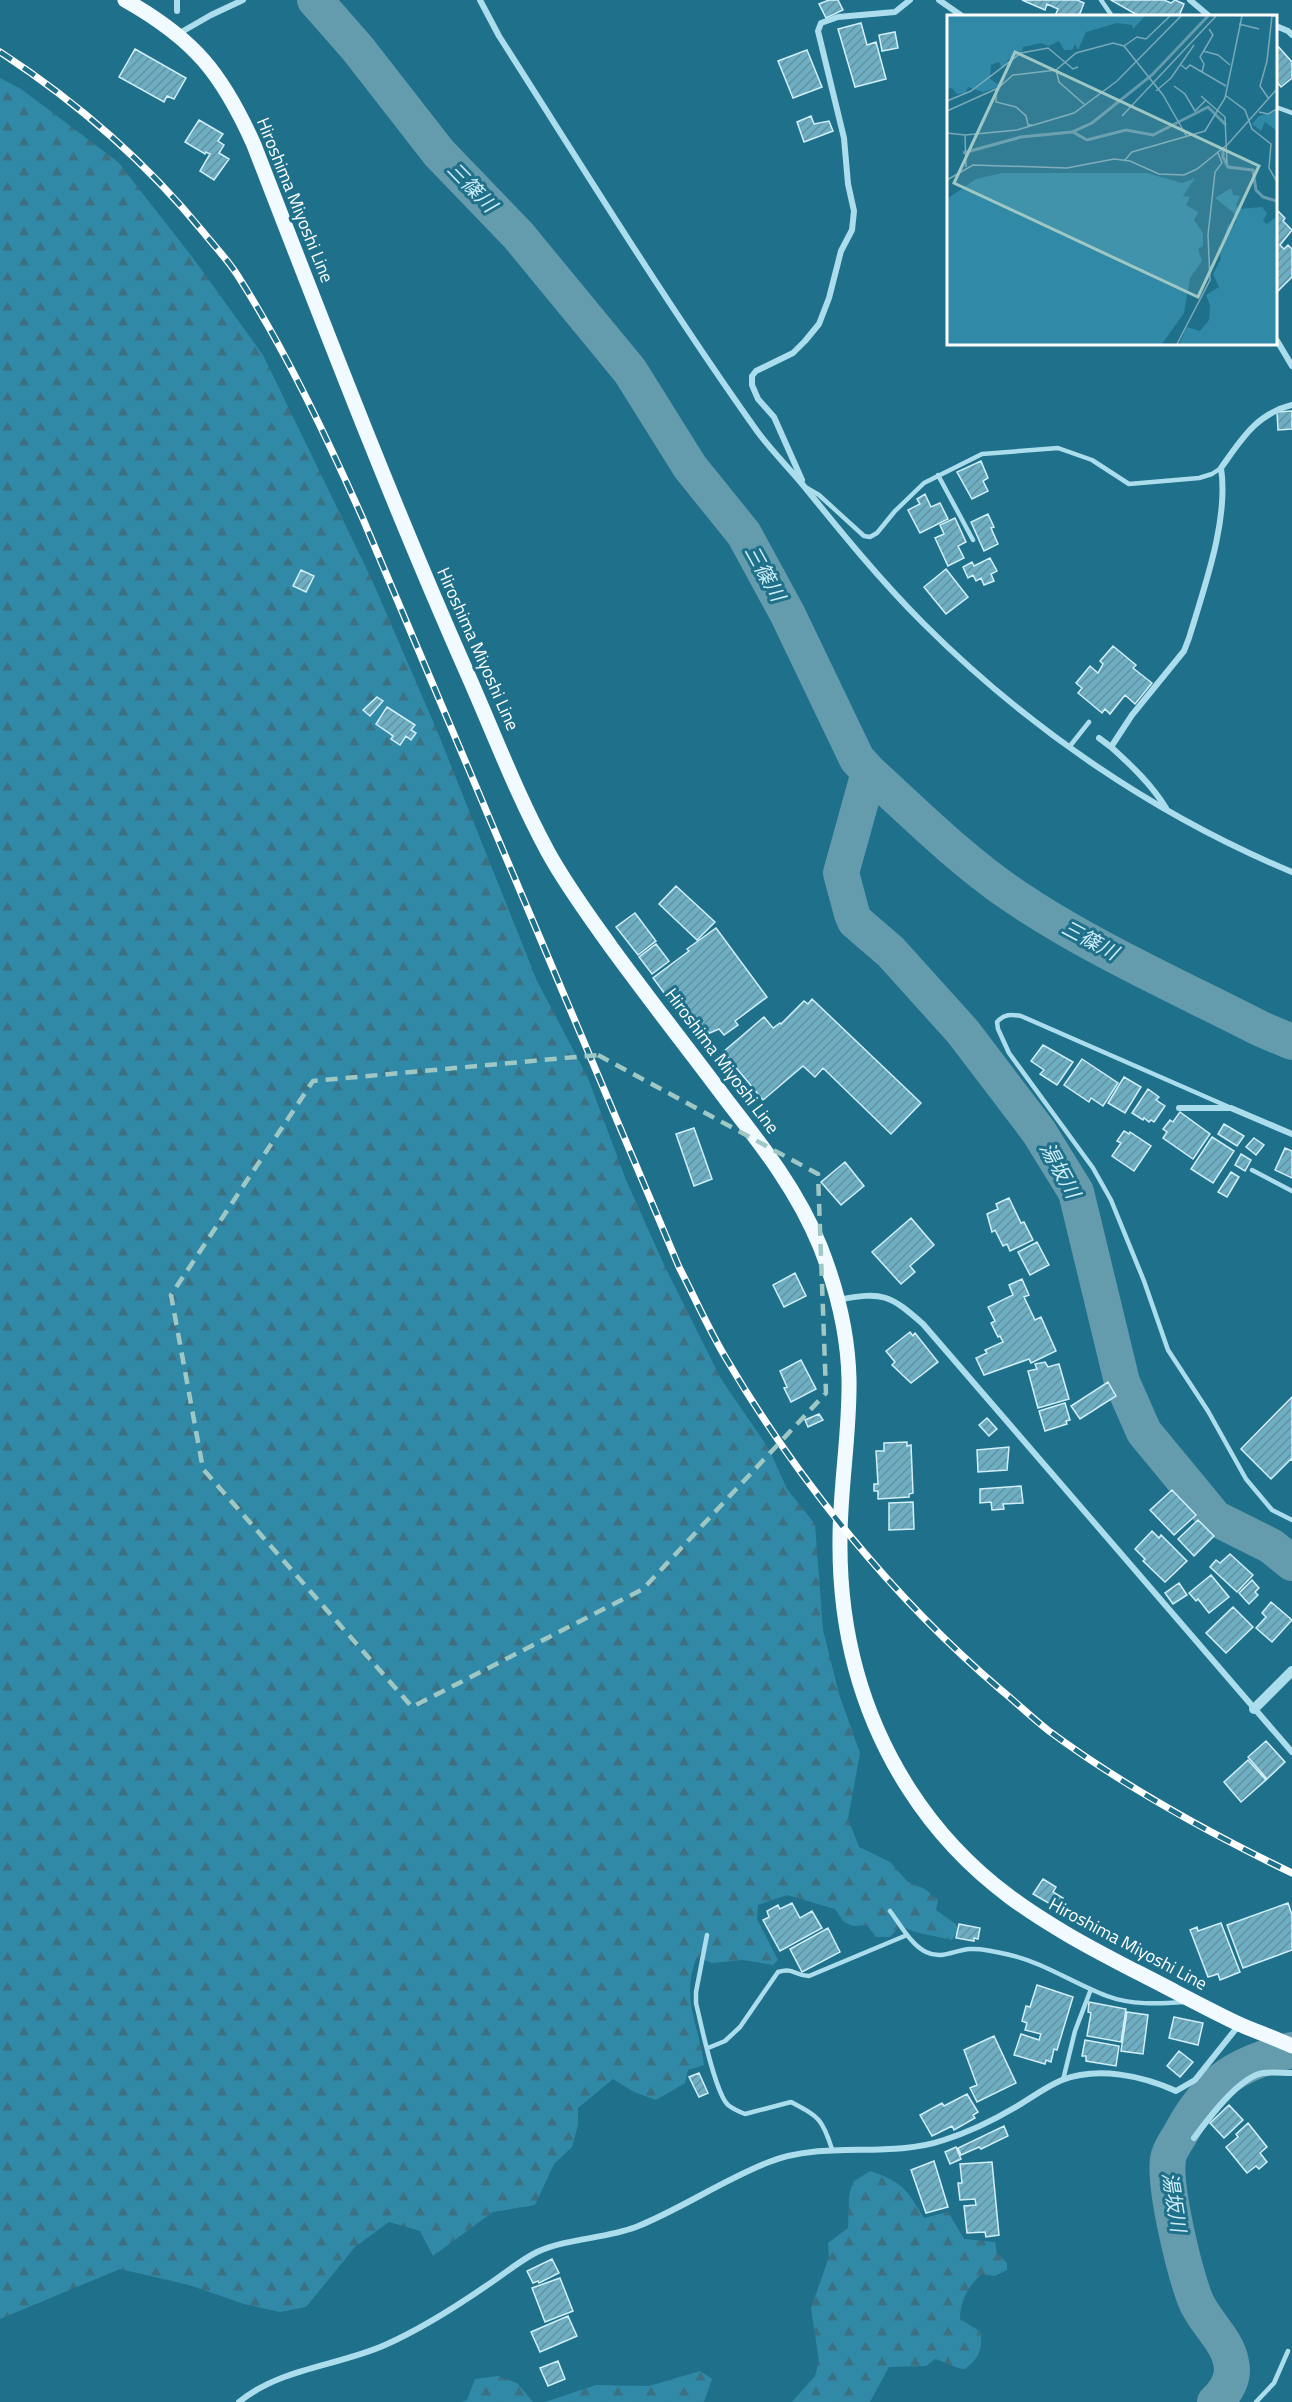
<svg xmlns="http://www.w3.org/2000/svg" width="1292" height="2402" viewBox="0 0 1292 2402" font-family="'Titillium Web','Noto Sans JP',sans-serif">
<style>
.forest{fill:url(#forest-firs)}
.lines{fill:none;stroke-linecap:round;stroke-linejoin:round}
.river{stroke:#649bad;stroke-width:36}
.building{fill:url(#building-hatch);stroke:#d1eff8;stroke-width:1.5}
.service{stroke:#acddec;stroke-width:4.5}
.minor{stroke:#acddec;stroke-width:6}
.tertiary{stroke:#acddec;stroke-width:10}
.primary{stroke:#f1fafe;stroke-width:15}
.rail-casing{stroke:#fff;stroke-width:7}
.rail{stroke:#1f708b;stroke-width:4.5;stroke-dasharray:14;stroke-linecap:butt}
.marked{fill:none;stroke:#9fc8c5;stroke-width:4.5;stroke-dasharray:12 8;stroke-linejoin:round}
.labels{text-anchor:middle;stroke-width:6;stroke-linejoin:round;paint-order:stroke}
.street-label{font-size:18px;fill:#fff;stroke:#1f708b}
.water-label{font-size:20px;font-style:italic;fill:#cdedf7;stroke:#1f708b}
.inset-river{fill:none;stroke:#649bad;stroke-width:3}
.inset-road{fill:none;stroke:#79a9b9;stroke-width:1.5}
.view{fill:#9fc8c5;fill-opacity:0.15;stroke:#9fc8c5;stroke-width:3}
.inset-edge{fill:none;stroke:#fff;stroke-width:3}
</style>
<defs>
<pattern id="forest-firs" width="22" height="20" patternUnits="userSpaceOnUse" patternTransform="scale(1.5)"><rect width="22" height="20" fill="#308aa7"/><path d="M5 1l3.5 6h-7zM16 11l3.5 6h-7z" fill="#3b7183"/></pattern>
<pattern id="building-hatch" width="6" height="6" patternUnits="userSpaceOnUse" patternTransform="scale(1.5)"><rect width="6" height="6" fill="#6daec3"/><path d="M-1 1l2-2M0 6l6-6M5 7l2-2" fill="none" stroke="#63919f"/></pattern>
</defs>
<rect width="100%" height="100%" fill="#1f708b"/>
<path class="forest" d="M0,78L21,89L118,162L193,258L263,355L372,580L438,733L537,981L588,1078L626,1180L665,1267L721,1379L769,1449L787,1489L815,1524L823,1630L839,1694L860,1753L848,1819L859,1847L890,1862L908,1882L925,1889L938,1900L936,1910L957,1925V1933L952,1940L915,1932L900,1926L890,1937H876L867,1925L853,1926L844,1922L835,1909L787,1895L758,1905L757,1919L778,1960L773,1965L743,1960L712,1963L697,1957C680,1999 699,2024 704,2065L688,2070L685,2083L656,2100L634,2092L613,2079L578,2108V2125L572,2147L554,2164L535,2205L493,2212L433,2256L420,2231L389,2222L355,2247L306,2307L280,2312L244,2304L189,2285L120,2269L0,2319Z
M870,2171C903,2182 907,2190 924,2218L948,2212L964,2239L995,2242L997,2253L1007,2263V2270L995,2276L982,2274C968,2286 960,2301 960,2319L981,2332C982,2351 980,2357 965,2369C953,2368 947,2362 935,2359L926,2366L889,2367L870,2402H792L815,2376L819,2361L811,2308L829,2257L828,2243L848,2228L849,2196L853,2182Z
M700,2371L712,2379L704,2402H545L596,2385L649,2386Z
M498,2376L517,2383L533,2402H461L467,2400L475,2379Z"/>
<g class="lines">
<path class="river" d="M315,0L358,49L439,153L518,235L630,371L690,467L744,534L787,613L857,759L869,772C915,814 960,859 1011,894C1089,947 1177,986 1261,1029L1292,1042
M869,772L841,873L852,914L855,921L891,952L963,1032L1039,1132L1076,1192L1122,1382L1144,1432L1215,1518L1271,1546L1292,1563
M1215,2402C1226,2392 1235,2378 1231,2362C1227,2339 1203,2321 1195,2299C1184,2270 1164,2188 1168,2159C1169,2150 1178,2139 1182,2131C1210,2080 1238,2063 1292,2050"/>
</g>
<path class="building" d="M829,0H838L843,10L826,18L819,4Z
M1022,0H1077L1084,3L1079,16H1055L1058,9L1047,4L1045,10Z
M1111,0H1164L1171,3L1175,0L1184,4L1179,16H1139Z
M861,23L867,45L876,42L886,79L855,87L838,29Z
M895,32L898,48L882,51L879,35Z
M1276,44L1292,62V78L1281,87L1276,81Z
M135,49L186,78L174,99L167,96L164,102L119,77Z
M807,50L822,87L793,98L778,61Z
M811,116L814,124L829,121L833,131L804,142L797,122Z
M199,120L223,134L218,141L224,145L219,153L229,159L214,180L200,171L210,154L206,152L205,154L185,142Z
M1276,209L1285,218L1283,221L1292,230L1280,245L1284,249L1288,245L1292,249V277L1276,293Z
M1292,411V429L1278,430L1277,412Z
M981,461L988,478L983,481L988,491L972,499L957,472Z
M925,494L931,507L940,503L948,519L920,533L908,510L920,504L917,499Z
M988,514L994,527L991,528L998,544L984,551L971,522Z
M955,518L966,542L958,546L964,558L948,566L935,538L944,534L940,525Z
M990,558L997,571L991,574L994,581L984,585L981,578L976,581L973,575L968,578L963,567L972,562L974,566Z
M946,569L968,597L946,614L924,587Z
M301,570L314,576L306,592L293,586Z
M1113,646L1136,665L1133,668L1152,683L1135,704L1125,695L1110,714L1105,709L1102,713L1078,693L1082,688L1076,683L1090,666L1098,673L1103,664L1100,661Z
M377,697L383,701L370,716L363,710Z
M387,707L415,725L411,730L416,733L411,740L406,736L400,745L391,739L393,736L376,724Z
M676,886L715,922L697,940L659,904Z
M635,913L656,941L638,955L616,927Z
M716,928L767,997L735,1021L738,1025L724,1035L719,1029L705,1035L700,1028L697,1031L676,1003L673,1005L653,978L689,951L687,949Z
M656,944L669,961L652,974L639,957Z
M812,999L921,1103L891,1134L823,1068L815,1077L803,1066L763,1100L723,1052L764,1017L773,1028L780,1023L781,1024L804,1001L808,1004Z
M1043,1045L1073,1062L1057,1085L1040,1074L1044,1070L1031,1061Z
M1082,1059L1118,1083L1103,1106L1091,1098L1089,1102L1064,1085Z
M1124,1077L1141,1087L1125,1113L1108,1103Z
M1148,1089L1159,1097L1156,1100L1165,1106L1154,1122L1151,1120L1149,1122L1144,1118L1143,1120L1132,1113Z
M1180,1112L1210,1134L1193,1159L1163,1138L1167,1132L1163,1129L1170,1120L1173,1122Z
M1224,1124L1244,1136L1237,1146L1218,1134Z
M694,1128L712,1179L694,1186L676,1134Z
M1124,1131L1129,1134L1130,1132L1151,1146L1134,1171L1112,1156L1121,1143L1117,1141Z
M1212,1137L1234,1151L1213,1183L1191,1169Z
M1254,1138L1264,1145L1256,1155L1246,1147Z
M1285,1148L1292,1151V1178L1275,1170Z
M1241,1154L1251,1160L1245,1171L1235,1165Z
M845,1162L864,1186L841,1205L821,1182Z
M1231,1172L1239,1177L1227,1197L1218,1192Z
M1009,1198L1021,1223L1024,1222L1033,1240L1010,1251L1007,1244L1003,1246L995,1230L992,1232L987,1214L998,1209L996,1204Z
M911,1218L934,1245L910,1266L915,1272L901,1284L872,1252Z
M1037,1242L1049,1265L1030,1275L1018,1252Z
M795,1273L806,1296L784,1307L773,1285Z
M1022,1279L1029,1295L1024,1297L1035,1320L1041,1317L1056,1351L1031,1363L1029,1359L984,1375L976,1358L987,1353L985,1350L1003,1342L1000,1336L998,1337L991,1323L995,1321L988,1307L1013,1295L1009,1285Z
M910,1332L913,1336L915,1333L938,1362L911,1383L892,1365L895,1362L886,1351Z
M801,1360L816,1389L791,1402L784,1388L787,1387L780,1371Z
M1045,1362L1048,1367L1059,1364L1069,1399L1038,1408L1028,1371L1037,1369L1035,1364Z
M1108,1382L1116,1396L1080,1419L1071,1406Z
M1292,1397V1460L1291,1459L1271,1479L1241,1449Z
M1065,1403L1070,1420L1066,1421L1067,1424L1045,1431L1039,1411Z
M819,1414L823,1420L808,1427L805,1420Z
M987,1418L997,1429L989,1436L979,1425Z
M907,1442V1446L911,1445L913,1493L909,1494V1497L878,1499V1491H874V1484H878L876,1451H884V1443Z
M1009,1447L1007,1470L978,1472L977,1450Z
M1021,1486L1023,1503L1003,1504L1004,1509L992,1510L991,1502L980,1503V1489Z
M1172,1490L1196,1515L1174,1535L1150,1510Z
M913,1502L914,1529L889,1530V1503Z
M1198,1520L1214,1536L1194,1556L1178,1539Z
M1152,1531L1159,1538L1161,1535L1187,1561L1165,1582L1143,1561L1145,1559L1135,1549Z
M1230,1554L1253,1575L1237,1592L1210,1567L1216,1560L1220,1563Z
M1211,1575L1229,1597L1209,1613L1198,1599L1196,1601L1189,1593Z
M1252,1580L1259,1588L1255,1592L1258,1595L1249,1604L1239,1593Z
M1179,1583L1187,1595L1173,1604L1165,1593Z
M1271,1602L1292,1620L1272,1642L1256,1628L1266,1617L1262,1613Z
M1233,1607L1253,1627L1226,1653L1206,1633Z
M1266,1741L1285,1762L1267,1779L1248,1757Z
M1248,1760L1266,1780L1241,1802L1224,1782Z
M1043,1879L1056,1887L1053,1892L1063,1898L1057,1908L1033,1894Z
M792,1903L800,1918L812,1911L822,1928L780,1951L763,1920L769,1917L767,1911L778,1905L780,1909Z
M1288,1903L1292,1915V1950L1243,1968L1227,1925Z
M1221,1923L1240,1972L1220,1980L1218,1974L1208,1977L1190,1930L1197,1927L1198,1931Z
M959,1924L980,1928L978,1939L974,1938V1941L956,1938Z
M828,1928L840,1952L802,1972L790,1949Z
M1037,1985L1073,1997L1057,2050L1054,2049L1051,2062L1046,2060L1045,2064L1014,2055L1021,2034L1039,2040L1041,2034L1025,2030L1027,2023L1022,2021L1026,2006L1030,2007Z
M1089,2002L1126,2009L1121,2042L1087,2036L1091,2013L1088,2012Z
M1127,2012L1148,2015L1143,2054L1121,2051Z
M1174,2017L1203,2023L1198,2045L1169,2038Z
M994,2036L1016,2083L977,2102L970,2088L977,2085L964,2050Z
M1085,2040L1119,2046L1116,2066L1086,2061V2056H1082Z
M1179,2051L1193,2062L1180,2077L1167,2066Z
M699,2073L708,2093L699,2097L689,2077Z
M967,2094L978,2112L973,2115L975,2118L954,2130L952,2126L932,2136L920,2115L942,2103L944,2106Z
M1229,2105L1243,2120L1224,2138L1210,2123Z
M1248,2123L1267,2147L1260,2153L1267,2162L1259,2169L1256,2166L1247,2173L1226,2147L1238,2137L1236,2134Z
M1004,2126L1008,2136L981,2149L979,2147L961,2155L958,2148Z
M956,2147L961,2159L950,2164L945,2152Z
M934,2161L948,2207L926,2213L911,2170Z
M992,2162L999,2235L986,2237L985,2232L967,2233L964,2206L976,2205L975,2199L960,2200L958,2183H962L960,2164Z
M552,2259L559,2273L539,2283L538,2281L533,2283L527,2271Z
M560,2278L573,2311L545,2322L532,2288Z
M568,2316L577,2336L540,2352L531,2332Z
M558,2361L565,2379L548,2386L540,2368Z"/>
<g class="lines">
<path class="service" d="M1101,0L1112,16
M1276,107L1292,113
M938,475L973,540
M807,488L819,495L864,536L870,537L877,533L895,511L924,483L982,454L1058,448L1092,460L1129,484L1199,478L1212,474L1221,468
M1070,746L1089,722
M1229,1107L1021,1016C1011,1014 1004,1014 997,1022L998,1029L1009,1053L1093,1168L1111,1200L1144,1281L1168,1350L1208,1411L1246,1479L1272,1510L1292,1520
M1252,1170L1292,1191
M890,1911C900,1924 911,1945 926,1952C942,1960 954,1950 970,1949C983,1948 998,1952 1010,1955C1045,1963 1074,1984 1107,1996C1131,2005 1158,2004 1184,2002
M707,1935L696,1992V2003C701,2024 715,2093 728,2105C733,2109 740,2112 745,2114L791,2102C819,2117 822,2118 832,2149
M708,2048L725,2041L740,2027L778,1972C794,1967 795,1976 809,1976L907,1935
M1063,2080L1075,2031L1091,1989
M1256,2402L1274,2383L1288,2351"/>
<path class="minor" d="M480,0L499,36C584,169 666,303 757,431C771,450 788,467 803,485C841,532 880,580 923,623C1028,728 1155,815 1292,872
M939,0L962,16
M1190,0L1209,16
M177,11V0
M1276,26L1288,31L1292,35
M178,34L211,15L243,0
M1276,339L1292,366
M802,480L774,417L758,399L752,385V376L756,371L793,353L805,341L819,324L829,298L841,251L852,230L854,211L848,184L844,138L818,31L821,23L838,17L895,12L910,0
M1099,738L1111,747
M1166,808C1151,784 1132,766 1111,747L1132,715L1184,651L1189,638C1204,588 1229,520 1221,468C1241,440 1256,414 1292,405
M1179,1108H1231L1292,1134
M838,1300C883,1291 890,1295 923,1324L1292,1752
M1194,2138C1208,2119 1239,2077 1263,2073C1272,2072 1283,2073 1292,2073
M239,2402C280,2368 338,2366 385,2345C421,2329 454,2308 486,2286C503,2275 519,2261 537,2252C568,2238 604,2239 636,2227C681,2209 723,2180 769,2162C825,2140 888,2159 944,2140C969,2132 992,2121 1014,2108C1030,2099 1045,2087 1062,2080C1098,2066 1143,2076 1176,2091L1195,2080L1239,2025"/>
<path class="tertiary" d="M1254,1709L1292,1671"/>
<path class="primary" d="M125,0C194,39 222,73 254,145C323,323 391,501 468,675C494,734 517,795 548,852C566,885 589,916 611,947C649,999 689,1050 728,1102C764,1148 798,1192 820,1246C837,1289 848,1333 849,1379C850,1433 840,1486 840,1539C839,1628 861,1714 909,1789C968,1881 1042,1923 1137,1972C1171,1989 1205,2008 1239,2024C1257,2032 1275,2038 1292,2046"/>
<defs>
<path id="rail" d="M0,52C77,102 146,162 204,233C215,247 228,260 238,276C287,353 326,436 363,519L679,1267C695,1298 709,1330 727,1360C799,1482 893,1598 1001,1690C1017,1703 1032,1718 1049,1731C1125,1787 1207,1832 1292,1873"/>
</defs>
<use href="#rail" class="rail-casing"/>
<use href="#rail" class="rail"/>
</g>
<path class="marked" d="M598,1055L818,1174L826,1393L643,1589L412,1707L203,1469L171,1295L313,1081Z"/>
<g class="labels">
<g class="street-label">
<text transform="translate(295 200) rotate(68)" y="6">Hiroshima Miyoshi Line</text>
<text transform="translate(478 649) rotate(66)" y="6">Hiroshima Miyoshi Line</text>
<text transform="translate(722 1061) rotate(53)" y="6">Hiroshima Miyoshi Line</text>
<text transform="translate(1128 1944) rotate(28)" y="6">Hiroshima Miyoshi Line</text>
</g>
<g class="water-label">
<text transform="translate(472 187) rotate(46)" y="7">三篠川</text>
<text transform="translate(765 573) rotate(61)" y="7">三篠川</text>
<text transform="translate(1090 940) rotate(28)" y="7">三篠川</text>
<text transform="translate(1060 1170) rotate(61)" y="7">湯坂川</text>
<text transform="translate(1174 2202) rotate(81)" y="7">湯坂川</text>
</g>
</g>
<g transform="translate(947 15)">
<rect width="330" height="330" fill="#1f708b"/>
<path d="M0,1H198L186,14L185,10L170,8L139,17L131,35L128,29L125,35H117L112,26L102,31L94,28L76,32L75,37L63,43L55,53L52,47L44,50L43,64L54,71L36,77L21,72L18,78L10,79L5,73L0,74ZM330,96V116L318,107L314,116L305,109L312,101ZM55,158H200L235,168L248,163L236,181L243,182L239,190L251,197L247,205L256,218V231L251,234L255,246L243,263L237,298L215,329H0V184L29,164ZM284,173L286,180L293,181L289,190L292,194L315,192L320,198L316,206L320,209L330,201V329H232L240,312L253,316L262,305L263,290L259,280L272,272L266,259L274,244L271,233L276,228L281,209L285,212L289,207L287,198L268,183Z" fill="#308aa7"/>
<path class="inset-river" d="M126,117L140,125L179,115L206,120L261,92L279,110M276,132V142L281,152L306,155L309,175L316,182L330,186M16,138L74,122L125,117L145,108L205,60L261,1"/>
<path class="inset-road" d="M292,9L312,14M177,31L190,22L199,24L223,1M256,36L271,40L283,50M234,50L239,54L243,50L279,71M109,55L112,67L138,90M255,57L257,49L253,42L266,20L262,14M227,71L238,79L248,96L259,85M49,74V87L69,92L79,101L81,110H85M209,76L224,63L247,30M278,80L298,95L305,114L324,129L322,153L330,167M254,81L278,102L280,148M322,84L313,71L320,46L325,1H330M0,86L24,76L74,38L101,33L126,54L131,52M0,96L51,73L66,60L109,55L129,38L166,28L177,31L216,80L240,122M312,97L321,99L330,94M175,101L269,1M0,118L18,120L70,115L127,98L170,66L234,1M18,120L19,152M178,145L185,137L258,116L278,83L295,1M0,165L26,150L120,153L167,144L183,146L212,159L237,160L250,154L281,129L330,74M230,329L263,265L261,220L268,157L275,148L271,138"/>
<path class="view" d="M68,37L312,151L251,282L7,168Z"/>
<rect width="330" height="330" class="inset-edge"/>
</g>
</svg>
